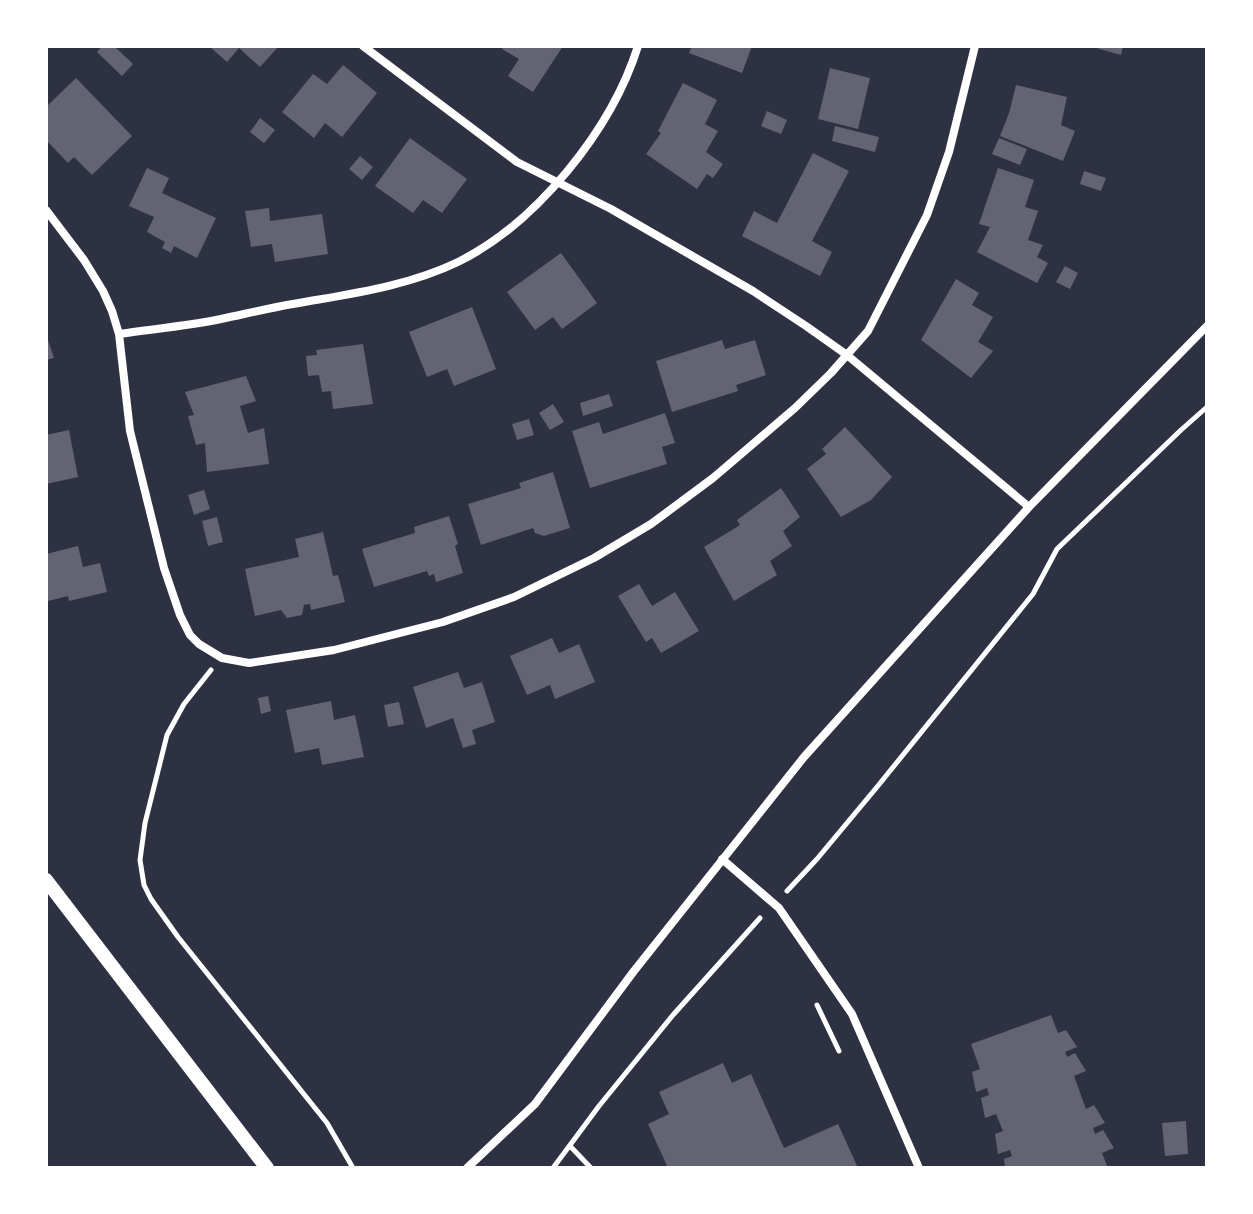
<svg xmlns="http://www.w3.org/2000/svg" width="1253" height="1214" viewBox="0 0 1253 1214" font-family="'Space Grotesk',sans-serif">
<style>
.building{fill:#626471}
.lines{fill:none;stroke-linecap:round;stroke-linejoin:round}
.path{stroke:#fff;stroke-width:5}
.minor{stroke:#fff;stroke-width:8}
.tertiary{stroke:#fff;stroke-width:14}
</style>
<rect width="100%" height="100%" fill="#2d3142"/>
<path class="building" d="M102,46H114L133,64L122,76L97,52Z
M209,46H279L260,67L239,48L227,62Z
M504,46H563L533,92L508,76L519,59L502,49Z
M692,46H752L742,73L689,53Z
M1089,46H1123L1121,55Z
M343,65L377,93L342,137L325,123L314,138L282,112L313,74L327,84Z
M830,68L870,78L858,129L818,119Z
M76,78L132,136L92,175L74,157L68,163L46,140V107Z
M683,83L717,100L705,124L718,131L706,152L723,164L713,178L707,174L697,189L646,154L661,133L658,131Z
M1016,85L1067,97L1061,125L1075,131L1063,161L1000,136L1009,113Z
M767,111L787,120L781,134L761,126Z
M260,118L275,130L264,143L250,132Z
M835,126L879,137L875,152L832,141Z
M410,138L467,179L442,213L423,200L413,213L375,186Z
M999,138L1027,149L1020,165L992,154Z
M813,153L849,171L812,241L832,252L820,276L742,236L754,211L777,223Z
M360,156L373,167L362,180L349,169Z
M147,168L169,178L162,193L216,218L197,258L174,246L171,253L162,248L165,242L147,232L154,217L129,206Z
M998,168L1034,180L1025,207L1038,211L1028,240L1043,245L1037,257L1048,263L1037,283L977,252L990,227L979,224Z
M1084,171L1106,178L1101,191L1080,184Z
M269,208L270,221L322,214L328,254L275,262L272,244L251,247L245,211Z
M561,253L597,303L562,329L553,317L535,330L507,292Z
M1065,266L1078,273L1070,289L1056,282Z
M956,279L979,293L972,305L993,317L978,342L993,351L971,378L921,340Z
M472,307L496,369L454,386L447,369L427,377L409,332Z
M46,334L54,358L46,360Z
M722,340L725,349L755,340L766,375L736,385L738,391L672,412L656,361Z
M363,344L373,404L333,409L331,391L322,392L319,375L308,376L306,356L317,355L316,350Z
M246,376L256,401L240,406L248,433L264,428L269,464L207,472L205,443L196,445L188,416L194,415L185,392Z
M609,394L613,406L583,416L580,403Z
M553,404L564,422L550,430L539,413Z
M665,413L675,443L662,447L667,464L590,488L572,431L599,422L603,434Z
M529,419L534,435L517,440L512,424Z
M845,427L892,477L871,500L841,517L807,469L826,454L822,449Z
M69,430L78,477L46,484V435Z
M553,472L570,528L544,536L535,533L533,528L481,545L468,504L521,488L519,483Z
M781,488L800,517L783,531L792,546L770,561L777,575L734,601L704,547L740,525L737,520Z
M204,490L210,509L194,515L188,495Z
M449,516L458,544L455,546L463,573L436,582L434,574L429,576L427,571L374,587L362,549L415,533L414,527Z
M217,517L223,542L208,546L202,521Z
M323,532L333,576L338,575L345,602L311,610L310,604L304,605L302,615L287,618L281,610L255,616L245,569L299,557L295,539Z
M78,546L83,567L100,563L107,592L69,601L68,596L48,601L46,594V554Z
M639,584L652,606L675,592L699,631L661,653L652,638L646,642L618,596Z
M552,638L559,653L579,644L595,682L555,699L550,685L527,695L510,656Z
M458,672L464,688L482,682L495,722L472,730L476,744L463,748L453,718L426,728L413,687Z
M268,696L271,711L261,714L258,698Z
M331,701L334,720L355,715L364,757L322,765L319,748L295,753L286,710Z
M399,702L404,724L388,727L384,705Z
M1051,1015L1058,1033L1066,1030L1077,1047L1065,1052L1067,1057L1075,1053L1086,1071L1074,1076L1086,1109L1094,1105L1105,1123L1093,1128L1095,1134L1103,1130L1114,1148L1102,1153L1108,1168H1005L1004,1159L1012,1156L1010,1150L998,1154L995,1134L1003,1131L996,1114L985,1118L981,1098L989,1095L987,1088L976,1092L972,1072L980,1069L971,1044Z
M723,1063L732,1083L751,1074L784,1148L838,1124L858,1168H668L648,1124L669,1114L659,1092Z
M1186,1121L1188,1154L1165,1156L1162,1123Z"/>
<g class="lines">
<path class="path" d="M211,670L184,704L167,735L145,823L140,860L144,885L151,899L178,937L327,1123L353,1168
M787,891L817,859L877,787L1033,594L1057,549L1181,430L1207,407
M817,1005L839,1051
M570,1146L591,1168
M553,1168L599,1106L673,1015L760,918"/>
<path class="minor" d="M363,46L517,162L611,209L753,291L806,326L847,355L1029,507
M46,210L84,260L103,291L112,311L119,334L130,431L164,568L180,615L190,635L199,644L222,658L249,663L334,650L443,622L514,597L594,558L651,524L713,478L795,408L831,373L868,331L927,215L949,152L975,46
M119,334C153,329 187,326 221,319C245,314 269,308 293,304C349,294 406,287 458,262C537,223 612,129 638,46
M722,859L779,908L852,1014L919,1168
M467,1168L535,1104L634,971L804,757L1029,507L1207,326"/>
<path class="tertiary" d="M46,880L267,1168"/>
</g>
<rect width="1253" height="1214" fill="none" stroke="#ffffff" stroke-width="96"/>
</svg>
